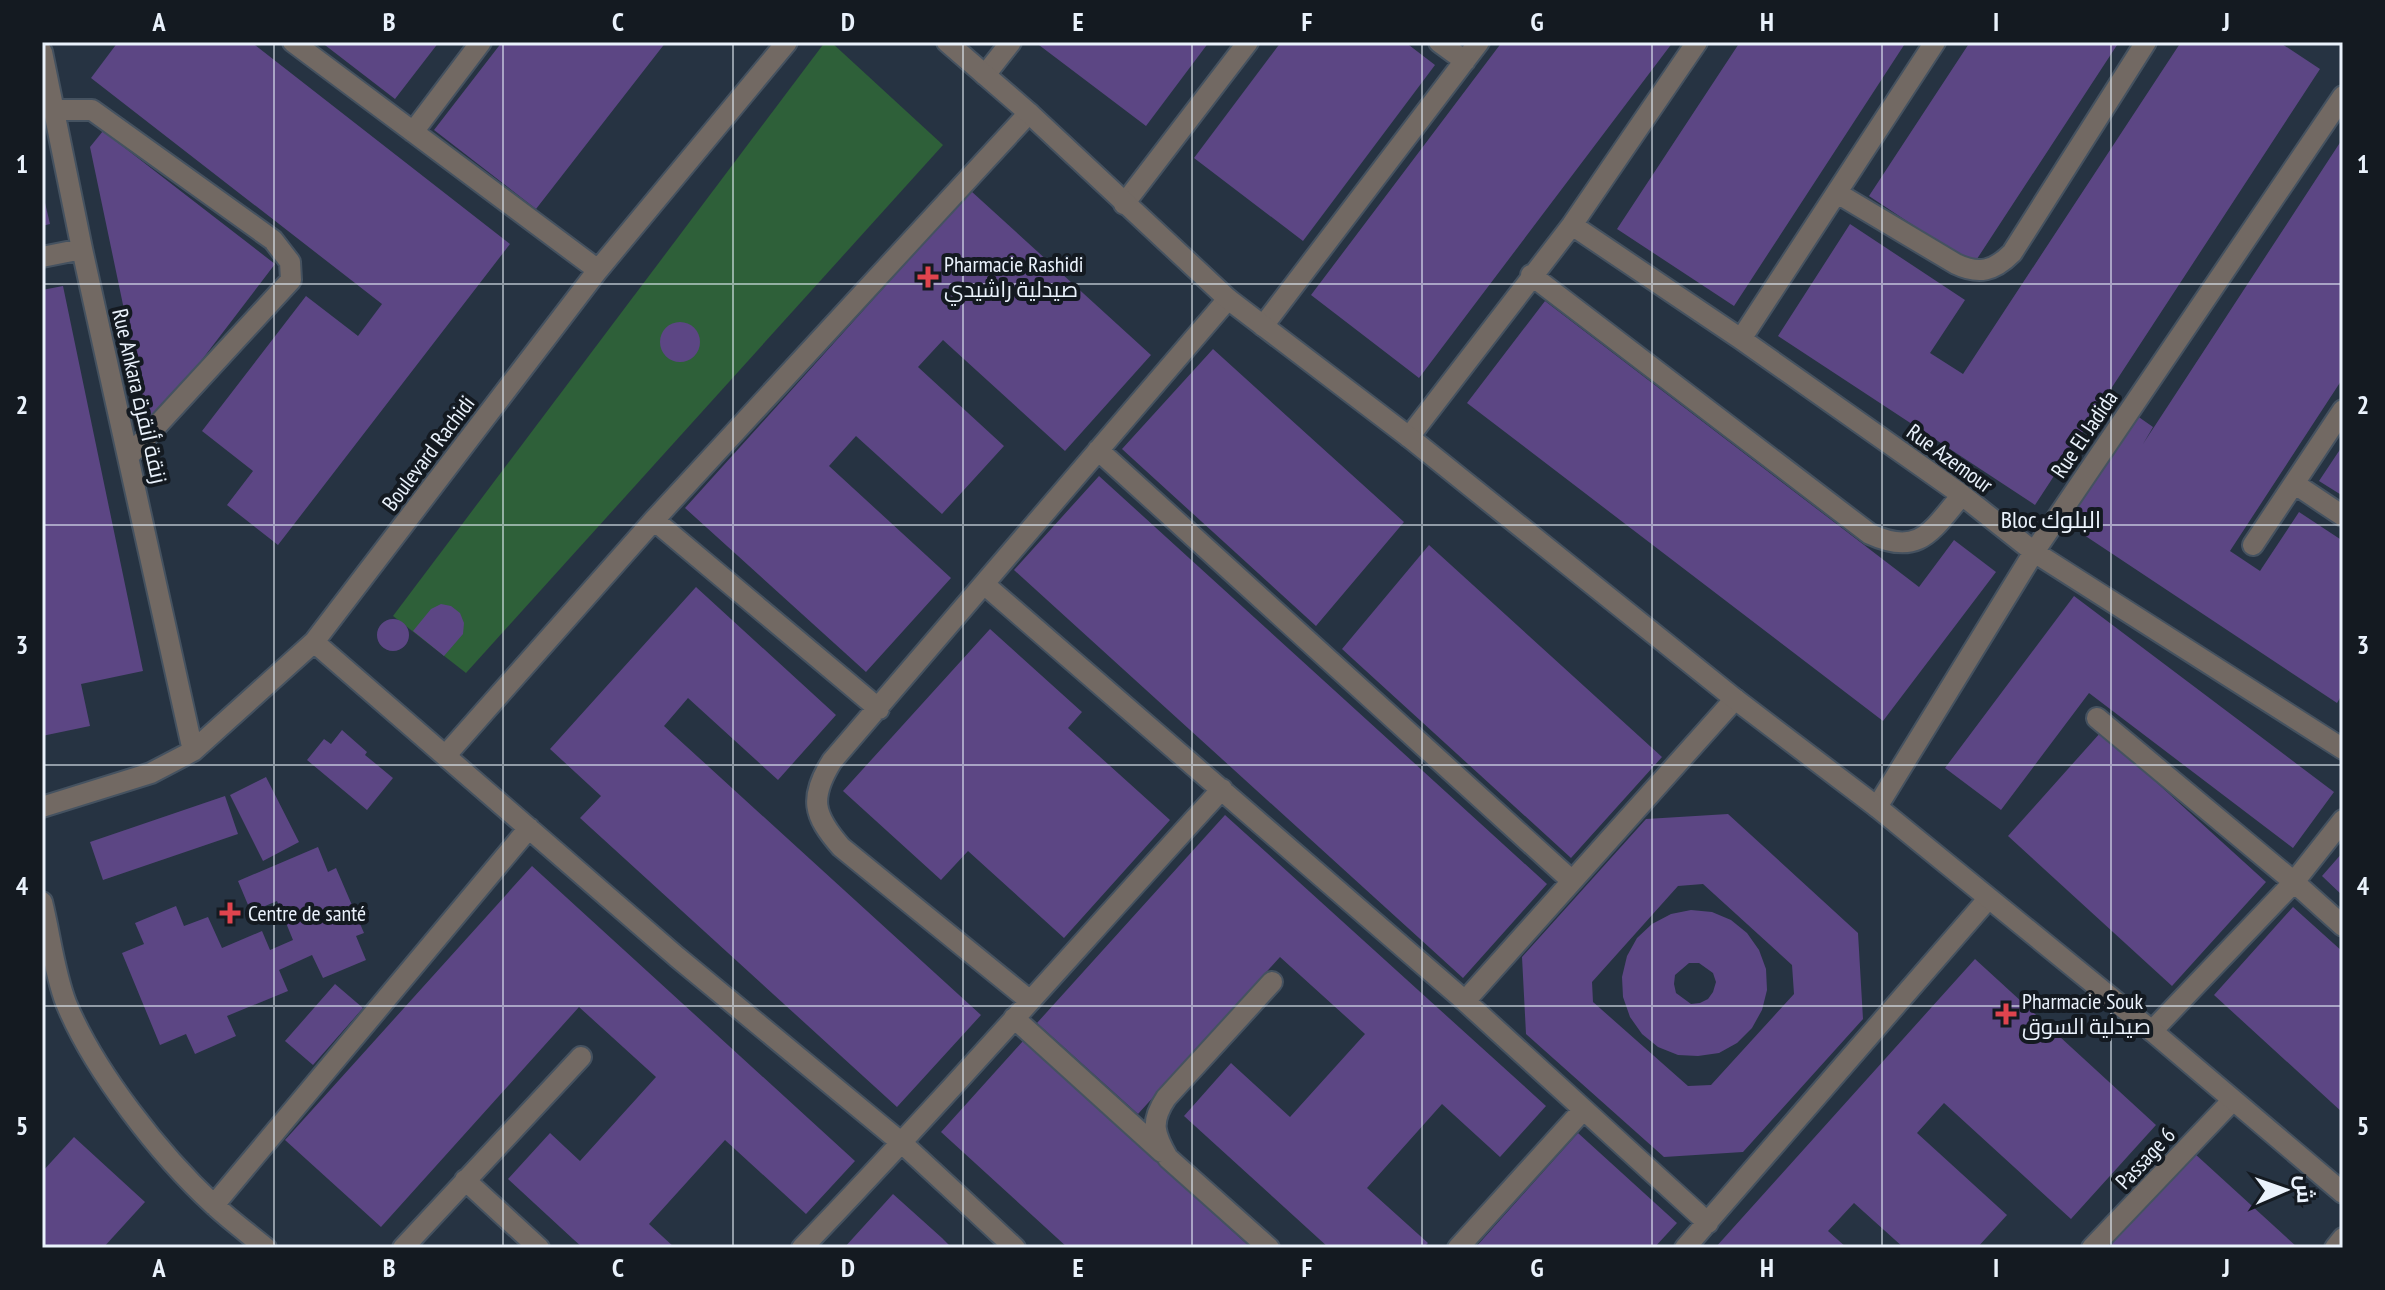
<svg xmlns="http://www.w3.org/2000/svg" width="2385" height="1290" viewBox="0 0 2385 1290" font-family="'PT Sans Narrow',Cairo,sans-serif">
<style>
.green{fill:#2e6039}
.building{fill:#5c4684;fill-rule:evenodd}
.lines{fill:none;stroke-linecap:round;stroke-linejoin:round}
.minor-casing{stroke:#455260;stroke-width:24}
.tertiary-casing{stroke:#455260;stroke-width:24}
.minor{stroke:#726963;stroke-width:20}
.tertiary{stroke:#726963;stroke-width:20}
.grid{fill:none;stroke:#eaf2fc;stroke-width:2;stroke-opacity:0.55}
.health-dot{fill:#e0444e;stroke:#141a21;stroke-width:3}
.labels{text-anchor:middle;stroke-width:8;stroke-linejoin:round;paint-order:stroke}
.poi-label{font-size:22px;fill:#eaf2fc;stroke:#141a21;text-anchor:start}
.street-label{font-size:22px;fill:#eaf2fc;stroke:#141a21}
.neighbourhood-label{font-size:24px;fill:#eaf2fc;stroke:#141a21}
.neatline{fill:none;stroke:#eaf2fc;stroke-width:3}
.grid-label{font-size:26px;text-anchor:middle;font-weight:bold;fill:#eaf2fc}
</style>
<rect width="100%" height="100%" fill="#263342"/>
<path class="green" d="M825,42H831L943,145L466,673L393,616Z"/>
<path class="building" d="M118,42H251L510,244L278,545L227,505L253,471L202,431L306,296L358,336L382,304L91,78Z
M321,42H439L395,99Z
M502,42H666L536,209L434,130Z
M1035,42H1209L1146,126Z
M1281,42H1405L1435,65L1303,241L1194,158Z
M1502,42H1673L1419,378L1311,295Z
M1740,42H1906L1734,306L1617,229Z
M1970,42H2119L1973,265L1869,196Z
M2181,42H2279L2320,69L2035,505L1778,336L1850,224L1965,300L1930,353L1963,374Z
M103,131L275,264L149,429L90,147Z
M2343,138V378L2230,551L2260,571L2299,512L2343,541V693L2337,703L2084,535L2086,531L2065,517L2133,413L2153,427L2143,444Z
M42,190L50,224L42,226Z
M971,191L1151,355L1065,451L943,340L918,367L1004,446L942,514L856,436L829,466L951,578L866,672L685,508Z
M63,286L143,671L81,684L90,726L42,736V290Z
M1545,301L1919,587L1954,540L1996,572L1883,721L1467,403Z
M660 342a20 20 0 1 1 40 0a20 20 0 1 1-40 0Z
M1213,349L1404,522L1316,626L1122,449Z
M2343,445V496L2319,481Z
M1099,476L1547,884L1463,978L1014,570Z
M1429,545L1662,757L1571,858L1342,649Z
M696,587L836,715L778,780L688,698L664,726L981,1015L897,1107L580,818L601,796L550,749Z
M2074,596L2334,792L2293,848L2089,693L2001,810L1945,768Z
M441,604L451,606L460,613L464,623L463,634L444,656L413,631L431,609Z
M377 635a16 16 0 1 1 32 0a16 16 0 1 1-32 0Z
M990,629L1082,712L1068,728L1170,820L1064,938L968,851L941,880L843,791Z
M342,730L367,752L365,755L393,778L367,810L307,760L324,739L331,744Z
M2101,732L2266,882L2172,986L2008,836Z
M266,777L299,842L263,861L230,795Z
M225,796L238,834L103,880L90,842Z
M1728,814L1858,933L1863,1019L1743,1152L1664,1157L1526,1034L1522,957L1646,819ZM1703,884L1792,965L1794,994L1711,1085L1688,1086L1593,1002L1592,982L1678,886Z
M1225,815L1546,1106L1500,1157L1442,1104L1367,1188L1428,1243L1423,1248H1329L1184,1116L1231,1063L1290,1117L1365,1034L1280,957L1138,1114L1037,1023Z
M318,847L328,872L336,868L364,933L356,936L366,960L323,978L312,955L279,970L288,991L227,1016L236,1036L195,1054L186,1034L160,1045L122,953L144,944L135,923L176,906L184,926L208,917L222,948L262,931L270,950L293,940L277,901L251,912L238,881Z
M2343,852V896L2322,876Z
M532,866L855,1161L806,1214L725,1140L649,1224L675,1248H583L573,1239L508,1179L550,1133L580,1161L656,1077L579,1007L381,1227L285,1140Z
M2293,907L2343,952V1113L2214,995Z
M1691,910L1712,912L1731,920L1747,933L1759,950L1766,969L1767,990L1762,1010L1752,1028L1737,1043L1719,1053L1698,1056L1678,1055L1658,1047L1642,1034L1630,1017L1623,997L1622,977L1627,956L1637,938L1652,924L1671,914ZM1689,963H1699L1713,973L1716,982L1713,992L1708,999L1700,1003L1691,1004L1676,993L1674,984L1675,975Z
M1975,959L2156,1125L2071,1219L1944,1103L1917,1133L2007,1215L1977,1248H1904L1854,1203L1828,1231L1847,1248H1715Z
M335,984L363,1008L313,1065L285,1041Z
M1023,1041L1056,1070L1251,1248H1068L941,1132Z
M1578,1133L1677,1223L1654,1248H1475Z
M74,1137L145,1202L103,1248H42V1172Z
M2194,1153L2298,1248H2108Z
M893,1194L942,1238L952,1248H844Z"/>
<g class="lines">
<defs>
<path id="minor" d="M293,42L598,270
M1439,42L1465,61
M42,52L82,249L193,751
M985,75L1011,42
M55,110H92L273,240L290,262L291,280L129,456
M413,132L481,42
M1837,193L1956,264C1979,275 1994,271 2012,253L2146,42
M1124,204L1248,42
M1572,225L1741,339L1962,495L2034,552L2343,749
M42,257L82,249
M1531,275L1870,534C1920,557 1932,530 1962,495
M1263,326L1479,42
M1741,339L1935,42
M1409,437L1572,225L1697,42
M1098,450L1572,881
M2295,484L2343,516
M654,520L879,709
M2253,545L2343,410
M984,584L1465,1001L1708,1223
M314,642L677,957L903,1144L1015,1248
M2097,718L2294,882L2343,926
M446,755L654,520L1029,113
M42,807L151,773L193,751L314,642L598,270L787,42
M1877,807L2034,552L2343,96
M42,902C50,934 54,972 66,1003C94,1071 160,1155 214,1205C230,1220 249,1234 266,1248
M1029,1000L841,847C813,815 809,798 832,761L1228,299
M1465,1001L1735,699
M1014,1018L1162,1152
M2152,1031L2294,882L2343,820
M465,1180L539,1248
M214,1205L529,828
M403,1248L581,1057
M802,1248C946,1098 1082,942 1222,789
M1269,1248L1168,1158C1154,1134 1150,1122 1166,1098L1272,982
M1458,1248L1583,1110
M1685,1248L1988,899
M2092,1248L2232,1101
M2335,1248L2343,1238"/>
<path id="tertiary" d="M947,42L1029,113L1228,299L1409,437L1735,699L1877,807L2152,1031L2343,1193"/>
</defs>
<use href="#minor" class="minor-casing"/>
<use href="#tertiary" class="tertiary-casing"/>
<use href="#minor" class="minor"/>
<use href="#tertiary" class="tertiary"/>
</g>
<path class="grid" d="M274,42V1248M503,42V1248M733,42V1248M963,42V1248M1192,42V1248M1422,42V1248M1652,42V1248M1882,42V1248M2111,42V1248M42,284H2343M42,525H2343M42,765H2343M42,1006H2343"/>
<g class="health-dot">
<path d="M924 265h8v8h8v8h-8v8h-8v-8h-8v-8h8z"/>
<path d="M226 901h8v8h8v8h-8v8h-8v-8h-8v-8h8z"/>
<path d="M2002 1002h8v8h8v8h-8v8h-8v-8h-8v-8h8z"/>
</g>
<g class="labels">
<g class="poi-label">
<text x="944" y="272">Pharmacie Rashidi<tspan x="944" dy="25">صيدلية راشيدي</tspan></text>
<text x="248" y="921">Centre de santé</text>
<text x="2022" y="1009">Pharmacie Souk<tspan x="2022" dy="25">صيدلية السوق</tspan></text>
</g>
<g class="street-label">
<text transform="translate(140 396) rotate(77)" y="8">Rue Ankara زنقة أنقرة</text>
<text transform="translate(2084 434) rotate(-56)" y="8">Rue El Jadida</text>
<text transform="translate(428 453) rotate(-53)" y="8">Boulevard Rachidi</text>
<text transform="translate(1950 458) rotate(36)" y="8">Rue Azemour</text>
<text transform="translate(2145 1158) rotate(-47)" y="8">Passage 6</text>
</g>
<g class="neighbourhood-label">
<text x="2051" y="528">Bloc البلوك</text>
</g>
</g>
<rect width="2385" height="1290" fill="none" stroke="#141a21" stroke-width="88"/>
<g transform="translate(2285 1190) rotate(88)" stroke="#141a21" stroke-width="6" paint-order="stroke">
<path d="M0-6L14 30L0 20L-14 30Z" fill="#eaf2fc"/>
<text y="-12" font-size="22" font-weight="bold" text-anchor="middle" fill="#eaf2fc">ش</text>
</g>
<rect x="44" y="44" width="2297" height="1202" class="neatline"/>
<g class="grid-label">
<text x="159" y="31">A</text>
<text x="389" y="31">B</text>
<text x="618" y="31">C</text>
<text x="848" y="31">D</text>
<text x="1078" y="31">E</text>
<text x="1307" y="31">F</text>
<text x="1537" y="31">G</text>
<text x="1767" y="31">H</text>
<text x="1996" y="31">I</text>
<text x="2226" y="31">J</text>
<text x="22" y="173">1</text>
<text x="2363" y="173">1</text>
<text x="22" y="414">2</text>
<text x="2363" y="414">2</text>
<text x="22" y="654">3</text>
<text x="2363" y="654">3</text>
<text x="22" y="895">4</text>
<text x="2363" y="895">4</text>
<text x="22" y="1135">5</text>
<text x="2363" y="1135">5</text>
<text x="159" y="1277">A</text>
<text x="389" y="1277">B</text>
<text x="618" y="1277">C</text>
<text x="848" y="1277">D</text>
<text x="1078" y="1277">E</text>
<text x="1307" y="1277">F</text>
<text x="1537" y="1277">G</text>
<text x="1767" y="1277">H</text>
<text x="1996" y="1277">I</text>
<text x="2226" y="1277">J</text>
</g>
</svg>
